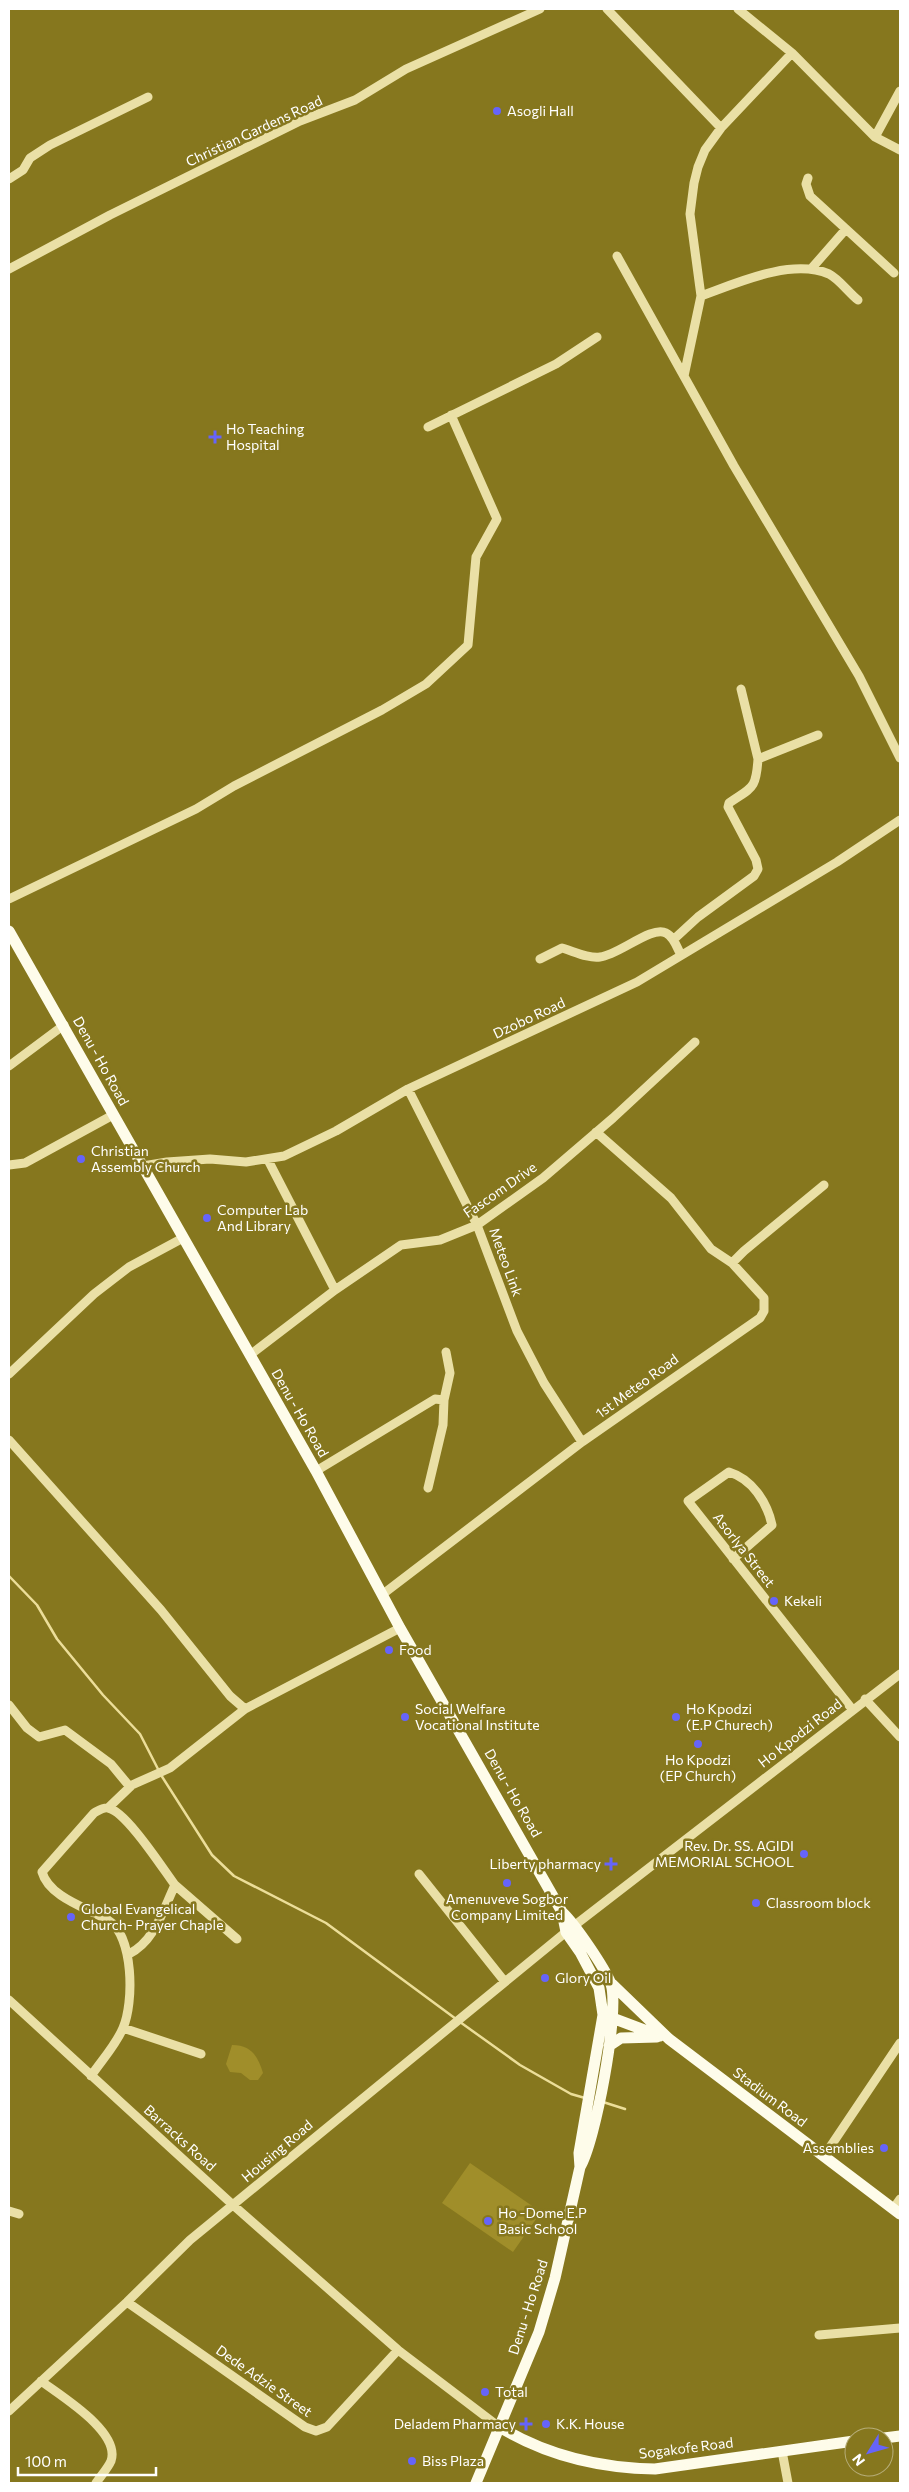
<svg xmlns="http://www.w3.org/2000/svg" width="909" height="2492" viewBox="0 0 909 2492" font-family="Commissioner,sans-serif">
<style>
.green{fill:#a08e2a}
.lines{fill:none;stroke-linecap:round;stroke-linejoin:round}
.stream{stroke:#ecde99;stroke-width:2.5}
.minor{stroke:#eae0a6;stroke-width:9}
.major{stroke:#fefcea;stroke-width:11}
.poi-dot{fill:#6664fa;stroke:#86771e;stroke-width:2}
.labels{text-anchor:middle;stroke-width:5;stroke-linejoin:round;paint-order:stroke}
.poi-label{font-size:14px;fill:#fff;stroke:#86771e;text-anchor:start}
.street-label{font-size:14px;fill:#fff;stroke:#86771e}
</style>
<rect width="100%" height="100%" fill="#86771e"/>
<path class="green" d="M232,2045C251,2045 258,2056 263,2073L258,2080H250L241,2073L230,2072L226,2064Z
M470,2163L541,2212L513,2252L442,2203Z"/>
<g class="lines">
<path class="stream" d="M9,1576L37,1605L57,1639L103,1695L140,1734L159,1771
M161,1775L212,1855L234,1876L326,1923L456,2019
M460,2022L520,2065L571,2094L585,2098
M603,2102L625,2109"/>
<path class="minor" d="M607,9L721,128
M738,9L792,53L875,137L900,150
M875,137L900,91
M808,178L806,184L810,196L894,273
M9,179L23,170L30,158L50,145L148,97
M617,256L734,466L859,676L900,758
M9,269L110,215L300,121L355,100L406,69L540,9
M811,269L846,229
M701,296C737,283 791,258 829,274C839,279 849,293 858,300
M684,376L701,296L690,214L694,183L698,167L705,150L721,128L792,53
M428,427L556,364L597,337
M741,689L758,759
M9,899L196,809L234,786L382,710L426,684L468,645L476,557L497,519L451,415
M673,940L698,917L754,876L758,869L756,860L728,807L729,803C752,787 756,790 758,759L818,735
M540,959L562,948C573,951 589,959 600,957C619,955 652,925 666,933C674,937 677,948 681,955
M9,1066L64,1025
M408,1089L477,1225L517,1331L544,1383L582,1442
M596,1132L671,1198L711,1249L732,1263
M268,1160L335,1290
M9,1165L25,1163L113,1115
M143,1166L167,1162L210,1159L246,1162L284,1156L336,1131L408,1089L637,982L837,862L900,820
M250,1355L335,1290L401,1245L440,1240L477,1225L543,1178L613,1118L695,1042
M9,1374L94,1294L129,1267L183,1238
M444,1400L450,1373L446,1352
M9,1440L161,1610L230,1696L245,1709L400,1628
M316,1471L435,1399L444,1400L443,1425L428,1488
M733,1559L772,1525C767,1502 752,1479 729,1472L688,1501L852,1709
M383,1594L582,1442L760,1318L764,1311V1298L732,1263L744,1251L824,1185
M865,1699L900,1737
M9,1705L27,1728L39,1737L65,1730L111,1764L130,1787
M108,1808L132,1785L170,1768L245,1709
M419,1874L505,1982
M175,1885L237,1939
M9,2000L233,2205L398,2350L498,2426
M123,2028L201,2054
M91,2076C101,2061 116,2045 123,2028C134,2003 134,1936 108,1920C87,1908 49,1897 42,1872L94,1813C98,1811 103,1807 108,1808C126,1811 163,1869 175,1885C163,1910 155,1941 129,1954
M824,2156L900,2043
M893,2209L900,2199
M9,2211L19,2214
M127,2302L305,2427L316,2431L327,2427L398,2350
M819,2335L900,2328
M41,2381C61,2396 121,2432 111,2461C108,2468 100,2477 96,2483
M9,2411L127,2302L190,2240L566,1932L900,1674
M782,2451L788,2483"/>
<path class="major" d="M9,931L316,1471L400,1628L562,1912C575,1924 605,1968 611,1984C620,2011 595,2143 580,2167
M612,1984L669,2039L900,2214
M607,2016L660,2036
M609,2046L621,2038L657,2037
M498,2426C545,2455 599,2468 655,2469L854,2441
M884,2438L900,2436
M476,2483L539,2332L555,2278L580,2167L579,2153L603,2015L599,1988L580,1952L566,1932L562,1912"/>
</g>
<g class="poi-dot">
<circle cx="497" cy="111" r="5"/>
<path d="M212.5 429.5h5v5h5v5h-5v5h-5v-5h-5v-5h5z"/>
<circle cx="81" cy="1159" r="5"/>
<circle cx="207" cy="1218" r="5"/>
<circle cx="774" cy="1601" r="5"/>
<circle cx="389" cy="1650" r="5"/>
<circle cx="405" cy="1717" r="5"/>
<circle cx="676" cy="1717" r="5"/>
<circle cx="698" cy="1744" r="5"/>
<circle cx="804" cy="1854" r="5"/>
<path d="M608.5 1856.5h5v5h5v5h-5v5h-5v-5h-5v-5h5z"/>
<circle cx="507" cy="1883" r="5"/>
<circle cx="756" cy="1903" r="5"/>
<circle cx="71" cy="1917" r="5"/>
<circle cx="545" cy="1978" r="5"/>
<circle cx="884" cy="2148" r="5"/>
<circle cx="488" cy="2221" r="5"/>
<circle cx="485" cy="2392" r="5"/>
<path d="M523.5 2416.5h5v5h5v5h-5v5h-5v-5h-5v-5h5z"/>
<circle cx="546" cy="2424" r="5"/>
<circle cx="412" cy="2461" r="5"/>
</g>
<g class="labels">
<g class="poi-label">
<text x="507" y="116">Asogli Hall</text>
<text x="226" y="434">Ho Teaching<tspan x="226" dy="16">Hospital</tspan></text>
<text x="91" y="1156">Christian<tspan x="91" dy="16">Assembly Church</tspan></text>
<text x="217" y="1215">Computer Lab<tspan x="217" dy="16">And Library</tspan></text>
<text x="784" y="1606">Kekeli</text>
<text x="399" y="1655">Food</text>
<text x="415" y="1714">Social Welfare<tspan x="415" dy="16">Vocational Institute</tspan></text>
<text x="686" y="1714">Ho Kpodzi<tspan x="686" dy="16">(E.P Churech)</tspan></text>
<text x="698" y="1765" text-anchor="middle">Ho Kpodzi<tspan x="698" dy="16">(EP Church)</tspan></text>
<text x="794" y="1851" text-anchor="end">Rev. Dr. SS. AGIDI<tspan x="794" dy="16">MEMORIAL SCHOOL</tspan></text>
<text x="601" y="1869" text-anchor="end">Liberty pharmacy</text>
<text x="507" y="1904" text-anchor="middle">Amenuveve Sogbor<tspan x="507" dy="16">Company Limited</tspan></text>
<text x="766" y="1908">Classroom block</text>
<text x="81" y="1914">Global Evangelical<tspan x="81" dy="16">Church- Prayer Chaple</tspan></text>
<text x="555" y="1983">Glory Oil</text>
<text x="874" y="2153" text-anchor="end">Assemblies</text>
<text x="498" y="2218">Ho -Dome E.P<tspan x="498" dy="16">Basic School</tspan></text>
<text x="495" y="2397">Total</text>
<text x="516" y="2429" text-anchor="end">Deladem Pharmacy</text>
<text x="556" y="2429">K.K. House</text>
<text x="422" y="2466">Biss Plaza</text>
</g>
<g class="street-label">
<text transform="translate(254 131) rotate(-25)" y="5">Christian Gardens Road</text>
<text transform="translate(529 1018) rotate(-25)" y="5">Dzobo Road</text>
<text transform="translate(101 1061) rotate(61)" y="5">Denu - Ho Road</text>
<text transform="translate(500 1190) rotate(-35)" y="5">Fascom Drive</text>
<text transform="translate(506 1262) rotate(70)" y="5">Meteo Link</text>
<text transform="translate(637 1386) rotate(-36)" y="5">1st Meteo Road</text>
<text transform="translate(300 1413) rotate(60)" y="5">Denu - Ho Road</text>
<text transform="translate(744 1550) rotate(52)" y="5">Asorlya Street</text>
<text transform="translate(800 1733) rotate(-38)" y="5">Ho Kpodzi Road</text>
<text transform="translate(513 1793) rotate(60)" y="5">Denu - Ho Road</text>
<text transform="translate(770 2097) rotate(37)" y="5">Stadium Road</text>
<text transform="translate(180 2138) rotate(42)" y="5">Barracks Road</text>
<text transform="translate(277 2151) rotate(-40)" y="5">Housing Road</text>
<text transform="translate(528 2307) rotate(-72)" y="5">Denu - Ho Road</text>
<text transform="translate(264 2381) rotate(35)" y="5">Dede Adzie Street</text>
<text transform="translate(686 2448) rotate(-7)" y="5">Sogakofe Road</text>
</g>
</g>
<rect width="909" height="2492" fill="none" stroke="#ffffff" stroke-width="20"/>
<g transform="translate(869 2452) rotate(233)"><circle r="24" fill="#86771e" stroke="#b6ad78"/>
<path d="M0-4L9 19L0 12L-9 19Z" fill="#6664fa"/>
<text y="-8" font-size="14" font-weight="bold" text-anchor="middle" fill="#ffffff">N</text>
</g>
<path d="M18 2467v8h138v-8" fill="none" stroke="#ffffff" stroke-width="2.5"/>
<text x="25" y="2467" font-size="15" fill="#ffffff" stroke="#86771e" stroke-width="4" paint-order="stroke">100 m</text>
</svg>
